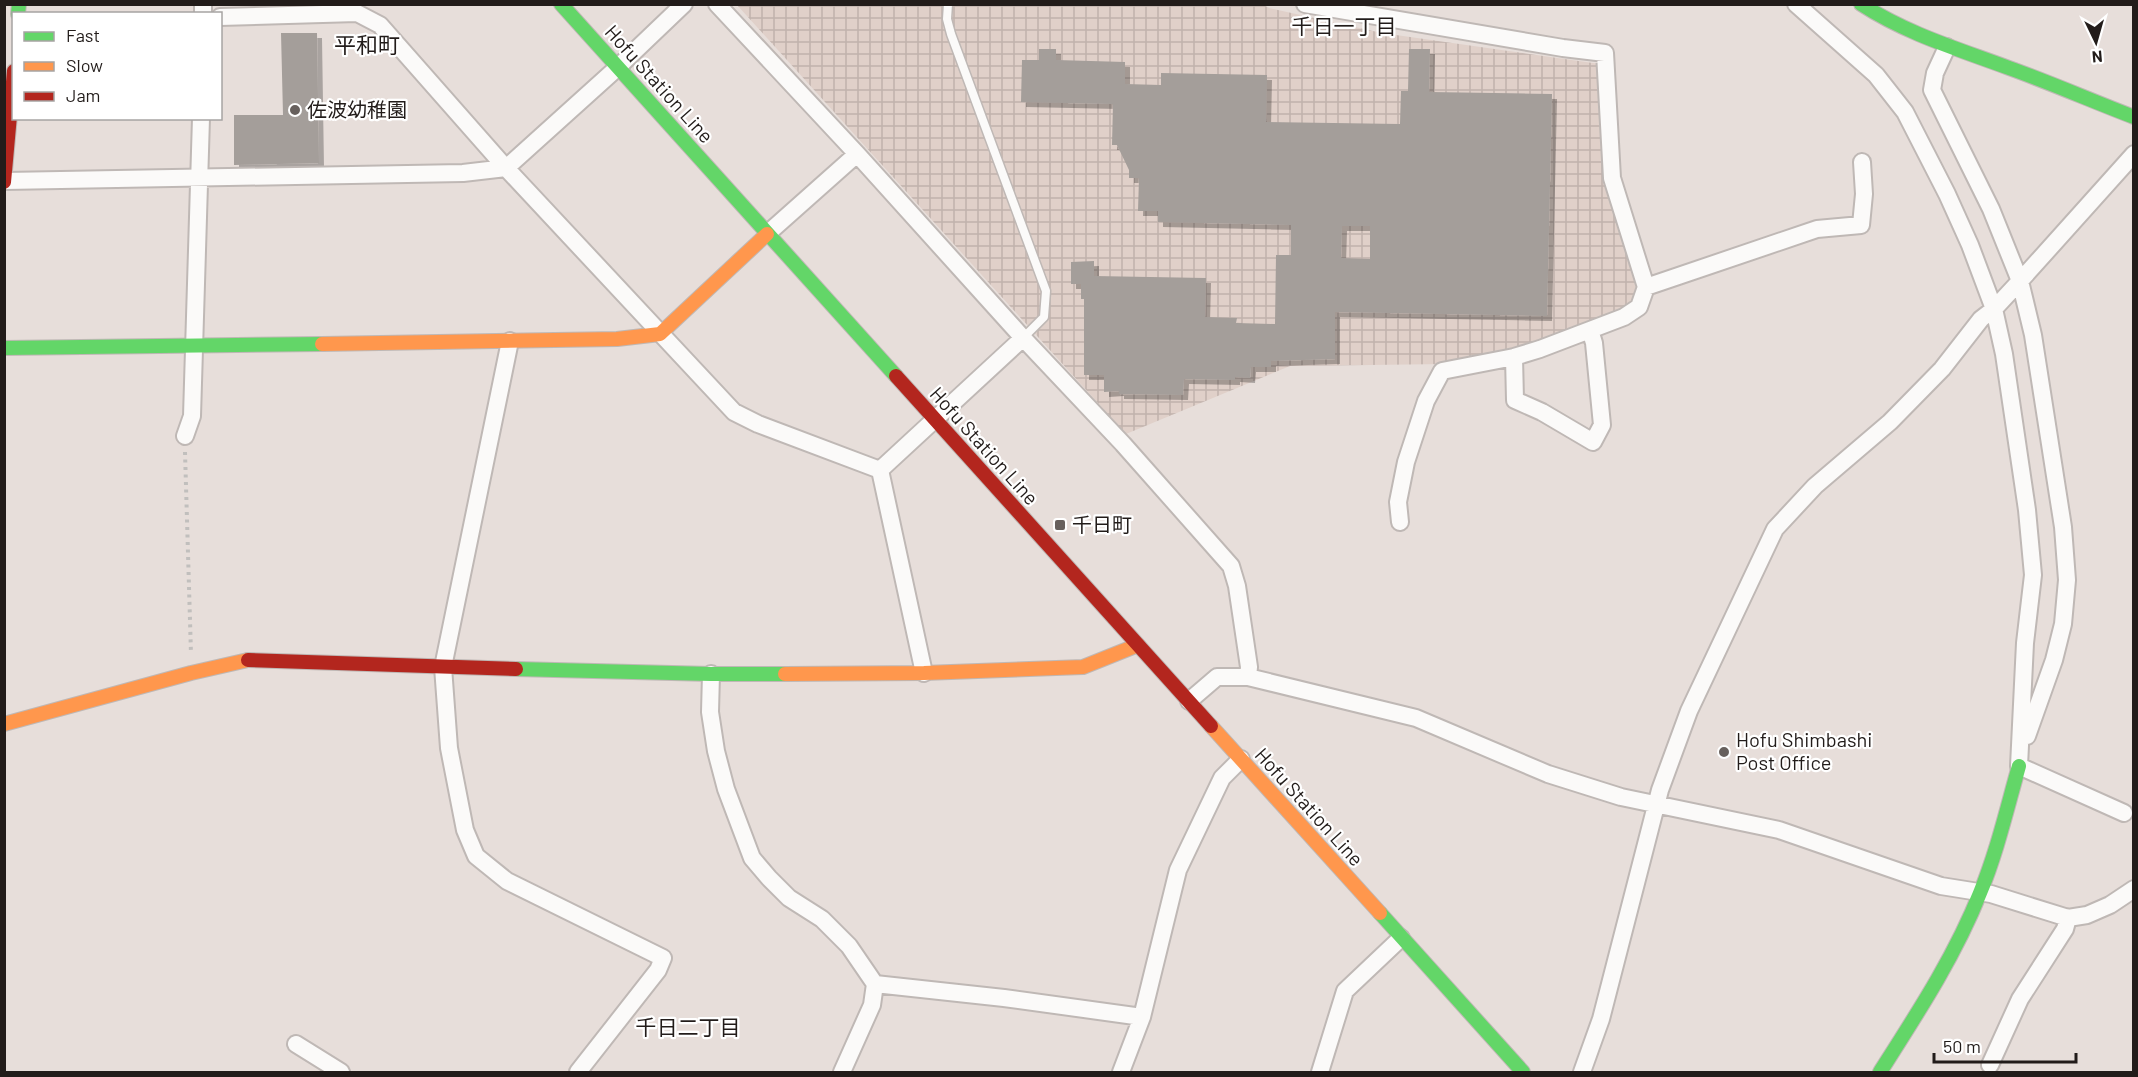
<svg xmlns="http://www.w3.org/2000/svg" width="2138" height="1077" viewBox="0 0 2138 1077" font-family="Barlow,'Noto Sans JP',sans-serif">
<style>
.industrial{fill:url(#industrial-grid)}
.building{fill:#a49e9a;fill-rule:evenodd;filter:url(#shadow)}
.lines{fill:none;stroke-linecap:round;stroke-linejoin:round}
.lane-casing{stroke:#bfb8b5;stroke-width:11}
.street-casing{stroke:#bfb8b5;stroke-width:20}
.fast-casing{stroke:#bfb8b5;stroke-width:16}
.slow-casing{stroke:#bfb8b5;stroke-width:16}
.jam-casing{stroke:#bfb8b5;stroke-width:16}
.path{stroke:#c1bfbd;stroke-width:4;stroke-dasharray:3 4.5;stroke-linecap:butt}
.lane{stroke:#fbfaf9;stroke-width:8}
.street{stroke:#fbfaf9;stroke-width:16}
.fast{stroke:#63d668;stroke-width:14}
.slow{stroke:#ff974d;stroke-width:14}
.jam{stroke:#b3261e;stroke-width:14}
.poi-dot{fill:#67605d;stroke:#fff;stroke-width:2}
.labels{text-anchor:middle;stroke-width:4.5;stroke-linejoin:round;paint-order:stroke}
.street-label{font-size:20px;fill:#221c1a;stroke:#fff}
.poi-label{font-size:20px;fill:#221c1a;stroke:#fff;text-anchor:start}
.neighbourhood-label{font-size:21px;fill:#221c1a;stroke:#fff}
.quarter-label{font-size:22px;fill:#221c1a;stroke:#fff}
</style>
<defs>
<pattern id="industrial-grid" width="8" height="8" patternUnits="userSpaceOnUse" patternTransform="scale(1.5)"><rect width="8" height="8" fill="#e0d0c9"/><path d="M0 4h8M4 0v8" fill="none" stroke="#c0b2ac"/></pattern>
<filter id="shadow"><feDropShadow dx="5" dy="5" stdDeviation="0" flood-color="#0004"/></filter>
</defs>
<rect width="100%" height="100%" fill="#e7deda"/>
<path class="industrial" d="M737,5H1264L1269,8L1382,33L1600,64L1603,179L1637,287L1628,307L1620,311L1512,350L1448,364L1290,366L1126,434Z"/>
<path class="building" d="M281,33H317L319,163L234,165V115H283Z
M1039,49H1056V60L1125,62V84L1161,85V73L1267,75L1266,122L1400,124L1401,91H1408L1409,49H1430L1429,92L1552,94L1547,316L1335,312V359L1271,361V367H1251L1250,378L1235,377V380L1184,379L1183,395L1119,394V391L1104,392V375H1084V299H1081V284H1071V262L1094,261V276L1206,278L1205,317L1237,318L1236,323L1275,324L1276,255H1291V225L1158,222V211H1138L1139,178H1129V170L1117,145H1112L1113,104L1021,102L1022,60H1039ZM1342,226H1370V259L1341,258Z"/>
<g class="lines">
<defs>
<path id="lane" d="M948,4L947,19L951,34L1046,291L1044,317L1023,338"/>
<path id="street" d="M717,4L857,154L1023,338L1123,444L1231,566L1237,586L1249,667L1248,677
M1305,4L1563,48L1605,53L1612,178L1646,287L1639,307L1624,317L1540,349L1514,357L1442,371L1426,401L1406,462L1398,502L1400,522
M1796,4L1876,75L1905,112L1947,194L1970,245L1994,309L2004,354L2027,510L2033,575L2025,643L2019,766
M203,14V4
M220,17L357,13L380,25L506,168L734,412L758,424L880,470
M1947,47L1935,73L1932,90L1991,209L2020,281L2033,335L2063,527L2067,580L2063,624L2054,660L2027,736
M5,181L463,173L506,168L617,68L684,4
M767,234L857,154
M1646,287L1817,229L1861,225L1864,194L1862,162
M510,341L443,667L449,748L465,830L476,856L507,881L663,958L658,970L578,1072
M1514,357L1515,400L1542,412L1593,442L1602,425L1594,343L1590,330
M185,436L192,416L201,118
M880,470L924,673
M880,470L1023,338
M711,674L710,712L716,751L726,789L752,858L769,878L789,898L822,919L849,946L875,984L872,1005L842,1072
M1189,701L1217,677H1248L1416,718L1548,774L1621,797L1779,830L1941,886L1991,894L2068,918L2087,915L2110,905L2134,889
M2019,766L2124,813
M875,984L1004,998L1142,1017
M296,1044L341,1072
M1990,1065L2020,999L2065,929L2068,918
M1121,1072L1142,1017L1178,870L1222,778L1241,759
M1320,1072L1345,991L1401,938
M1582,1072L1601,1019L1660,790L1689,711L1775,529L1815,486L1890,422L1942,369L1981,319L1994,309L2020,281L2134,154"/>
<path id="fast" d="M561,4L896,376
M1861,4C1907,34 1958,49 2009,68C2051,83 2092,101 2134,117
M18,14L19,4
M4,348L322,344
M516,669L711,674H785
M1380,913L1523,1072
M1880,1072C1917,1014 1955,956 1980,893C1997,852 2007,808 2019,766"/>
<path id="slow" d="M322,344L617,339L660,334L767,234
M785,674L924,673L1083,667L1138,645
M4,724L191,673L248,660
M1211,726L1380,913"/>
<path id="jam" d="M4,182L14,71
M896,376L1211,726
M248,660L516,669"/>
</defs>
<use href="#lane" class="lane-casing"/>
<use href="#street" class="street-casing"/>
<use href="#fast" class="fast-casing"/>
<use href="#slow" class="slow-casing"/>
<use href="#jam" class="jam-casing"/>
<path class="path" d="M185,452L191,654"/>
<use href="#lane" class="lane"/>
<use href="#street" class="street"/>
<use href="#fast" class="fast"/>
<use href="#slow" class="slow"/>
<use href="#jam" class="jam"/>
</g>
<g class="poi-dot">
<circle cx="295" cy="110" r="6"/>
<rect x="1054" y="519" width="12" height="12" rx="3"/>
<circle cx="1724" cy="752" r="6"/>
</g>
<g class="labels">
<g class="street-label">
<text transform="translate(659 84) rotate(48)" y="7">Hofu Station Line</text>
<text transform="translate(984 446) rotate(48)" y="7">Hofu Station Line</text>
<text transform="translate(1309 807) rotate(48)" y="7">Hofu Station Line</text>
</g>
<g class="poi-label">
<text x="307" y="117">佐波幼稚園</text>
<text x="1072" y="532">千日町</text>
<text x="1736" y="747">Hofu Shimbashi<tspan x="1736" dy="23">Post Office</tspan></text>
</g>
<g class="neighbourhood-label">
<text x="1344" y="34">千日一丁目</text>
<text x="688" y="1035">千日二丁目</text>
</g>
<g class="quarter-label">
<text x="367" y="53">平和町</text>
</g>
</g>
<rect width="2138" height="1077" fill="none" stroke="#221c1a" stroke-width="12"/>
<rect x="12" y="12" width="210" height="108" fill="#ffffff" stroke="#a7a4a3" stroke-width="1.5"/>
<rect x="24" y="32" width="30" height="9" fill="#63d668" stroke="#a7a4a3" stroke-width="1.5"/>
<text x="66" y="42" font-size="18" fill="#221c1a">Fast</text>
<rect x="24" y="62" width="30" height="9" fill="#ff974d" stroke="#a7a4a3" stroke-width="1.5"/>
<text x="66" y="72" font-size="18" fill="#221c1a">Slow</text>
<rect x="24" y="92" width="30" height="9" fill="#b3261e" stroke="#a7a4a3" stroke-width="1.5"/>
<text x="66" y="102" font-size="18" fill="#221c1a">Jam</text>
<g transform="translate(2096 42) rotate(175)" stroke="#ffffff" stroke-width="4.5" paint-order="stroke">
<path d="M0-4.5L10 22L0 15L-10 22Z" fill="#221c1a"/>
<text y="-9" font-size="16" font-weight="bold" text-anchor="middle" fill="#221c1a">N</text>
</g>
<path d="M1934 1053v9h142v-9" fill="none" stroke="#221c1a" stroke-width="3"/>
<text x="1943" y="1053" font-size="18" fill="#221c1a" stroke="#ffffff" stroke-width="4.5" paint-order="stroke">50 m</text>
</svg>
